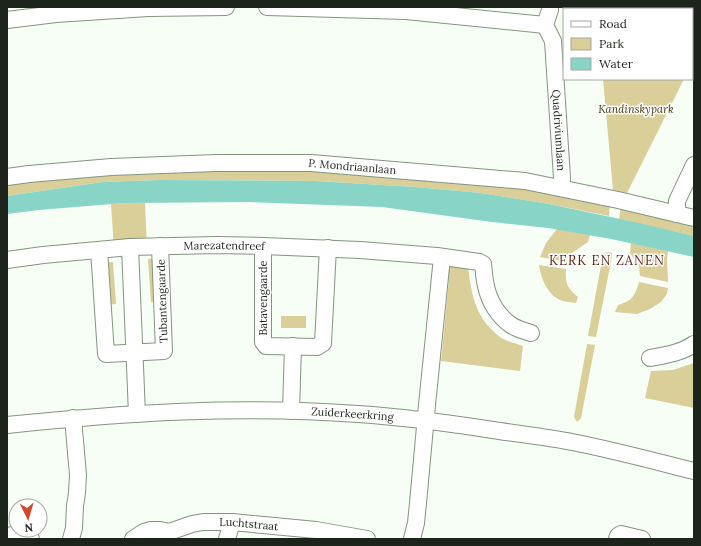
<svg xmlns="http://www.w3.org/2000/svg" width="701" height="546" viewBox="0 0 701 546" font-family="Lora,serif">
<style>
.green{fill:#dacf99}
.water{fill:#88d4c7}
.lines{fill:none;stroke-linecap:round;stroke-linejoin:round}
.minor-casing{stroke:#83957f;stroke-width:18}
.minor{stroke:#fff;stroke-width:16}
.labels{text-anchor:middle;stroke-width:3;stroke-linejoin:round;paint-order:stroke}
.park-label{font-size:11px;font-style:italic;fill:#453b0c;stroke:#fff}
.street-label{font-size:11px;fill:#1d241b;stroke:#fff}
.quarter-label{font-size:13px;letter-spacing:1px;fill:#5f1c0e;stroke:#fff}
</style>
<rect width="100%" height="100%" fill="#f6fef5"/>
<path class="green" d="M597,7H694V59L692,63V9H597Z
M603,79H684L627,193L613,190Z
M207,167L385,174L558,192L610,203L609,216L549,204L481,193L415,187L316,181L160,180L102,182L7,196V183Z
M124,203H145L147,247L114,249L111,204Z
M621,206L694,223V236L619,219Z
M557,229L590,235L588,242L569,255L566,262L540,257L546,243Z
M631,243L668,251L667,261L668,282L640,276L639,266L630,253Z
M607,252L612,253L611,262L596,337L588,336L602,260Z
M158,258L160,301L151,302L148,259Z
M113,262L116,304L105,305L102,263Z
M451,265L468,267C471,290 474,311 490,328C495,333 501,339 508,341C513,343 518,344 523,346L520,371L441,361L449,279L446,278L448,266Z
M539,265L566,269C565,283 567,288 578,297L576,303C571,302 565,302 560,300C547,294 541,278 539,265Z
M639,282L668,288L667,294L661,302L650,309L637,314L615,312L618,305C632,301 635,296 639,282Z
M281,316H306V328H281Z
M587,344L595,345L581,418L577,422L574,417Z
M694,363V408L645,398L651,371L673,370Z"/>
<path class="water" d="M160,180L316,181L415,187L481,193L549,204L639,223L694,236V257L611,239L548,228L492,222L382,207L249,202L124,203L39,210L7,214V196L102,182Z"/>
<g class="lines">
<defs>
<g id="minor">
<path d="M267,7L406,11L545,25"/>
<path id="s1" d="M550,7V10L545,25L553,41L562,178L561,188"/>
<path d="M7,20L56,14L148,8L226,7"/>
<path id="s2" d="M7,177L29,174L111,167L216,163H311L525,181L618,200L694,218"/>
<path d="M677,214V201L694,165"/>
<path d="M263,246V342L266,346L317,347L323,343L328,248"/>
<path d="M130,247L137,414"/>
<path d="M99,250L106,354L164,351L160,246"/>
<path id="s3" d="M7,260L43,255L130,247L217,245L263,246L360,250L437,256L479,262L483,264C484,271 484,279 486,286C489,301 498,316 511,325C517,329 524,331 531,333"/>
<path d="M650,358C666,355 681,353 694,344"/>
<path d="M291,411L293,346"/>
<path id="s4" d="M7,425C123,413 241,405 358,414C403,417 448,423 493,430C519,434 546,437 572,442C613,450 654,461 694,471"/>
<path d="M7,536L12,535L31,539"/>
<path d="M71,539L74,528L75,506L77,493L78,475L73,418"/>
<path id="s5" d="M133,539L144,532L151,530H160L169,532L192,524L203,522H232L316,530L367,539"/>
<path d="M227,539L232,522"/>
<path d="M412,539L416,523L418,503L427,405L442,257"/>
<path d="M617,539L618,536L621,534L642,539"/>
</g>
</defs>
<use href="#minor" class="minor-casing"/>
<use href="#minor" class="minor"/>
</g>
<g class="labels">
<g class="park-label">
<text x="636" y="113">Kandinskypark</text>
</g>
<g class="street-label">
<text dy="4" stroke="none"><textPath href="#s1" startOffset="126">Quadriviumlaan</textPath></text>
<text dy="4" stroke="none"><textPath href="#s2" startOffset="346">P. Mondriaanlaan</textPath></text>
<text dy="4" stroke="none"><textPath href="#s3" startOffset="218">Marezatendreef</textPath></text>
<text transform="translate(263 298) rotate(-90)" y="4">Batavengaarde</text>
<text transform="translate(162 301) rotate(-92)" y="4">Tubantengaarde</text>
<text dy="4" stroke="none"><textPath href="#s4" startOffset="346">Zuiderkeerkring</textPath></text>
<text dy="4" stroke="none"><textPath href="#s5" startOffset="120">Luchtstraat</textPath></text>
</g>
<g class="quarter-label">
<text x="607" y="265">KERK EN ZANEN</text>
</g>
</g>
<rect width="701" height="546" fill="none" stroke="#1d241b" stroke-width="16"/>
<rect x="563" y="8" width="130" height="72" fill="#ffffff" stroke="#a5a7a4"/>
<rect x="571" y="21" width="20" height="6" fill="#ffffff" stroke="#a5a7a4"/>
<text x="599" y="28" font-size="12" fill="#1d241b">Road</text>
<rect x="571" y="38" width="20" height="12" fill="#dacf99" stroke="#a5a7a4"/>
<text x="599" y="48" font-size="12" fill="#1d241b">Park</text>
<rect x="571" y="58" width="20" height="12" fill="#88d4c7" stroke="#a5a7a4"/>
<text x="599" y="68" font-size="12" fill="#1d241b">Water</text>
<g transform="translate(28 518) rotate(175)"><circle r="19" fill="#ffffff" stroke="#a5a7a4"/>
<path d="M0-3L7 15L0 10L-7 15Z" fill="#d24829"/>
<text y="-6" font-size="11" font-weight="bold" text-anchor="middle" fill="#1d241b">N</text>
</g>
</svg>
